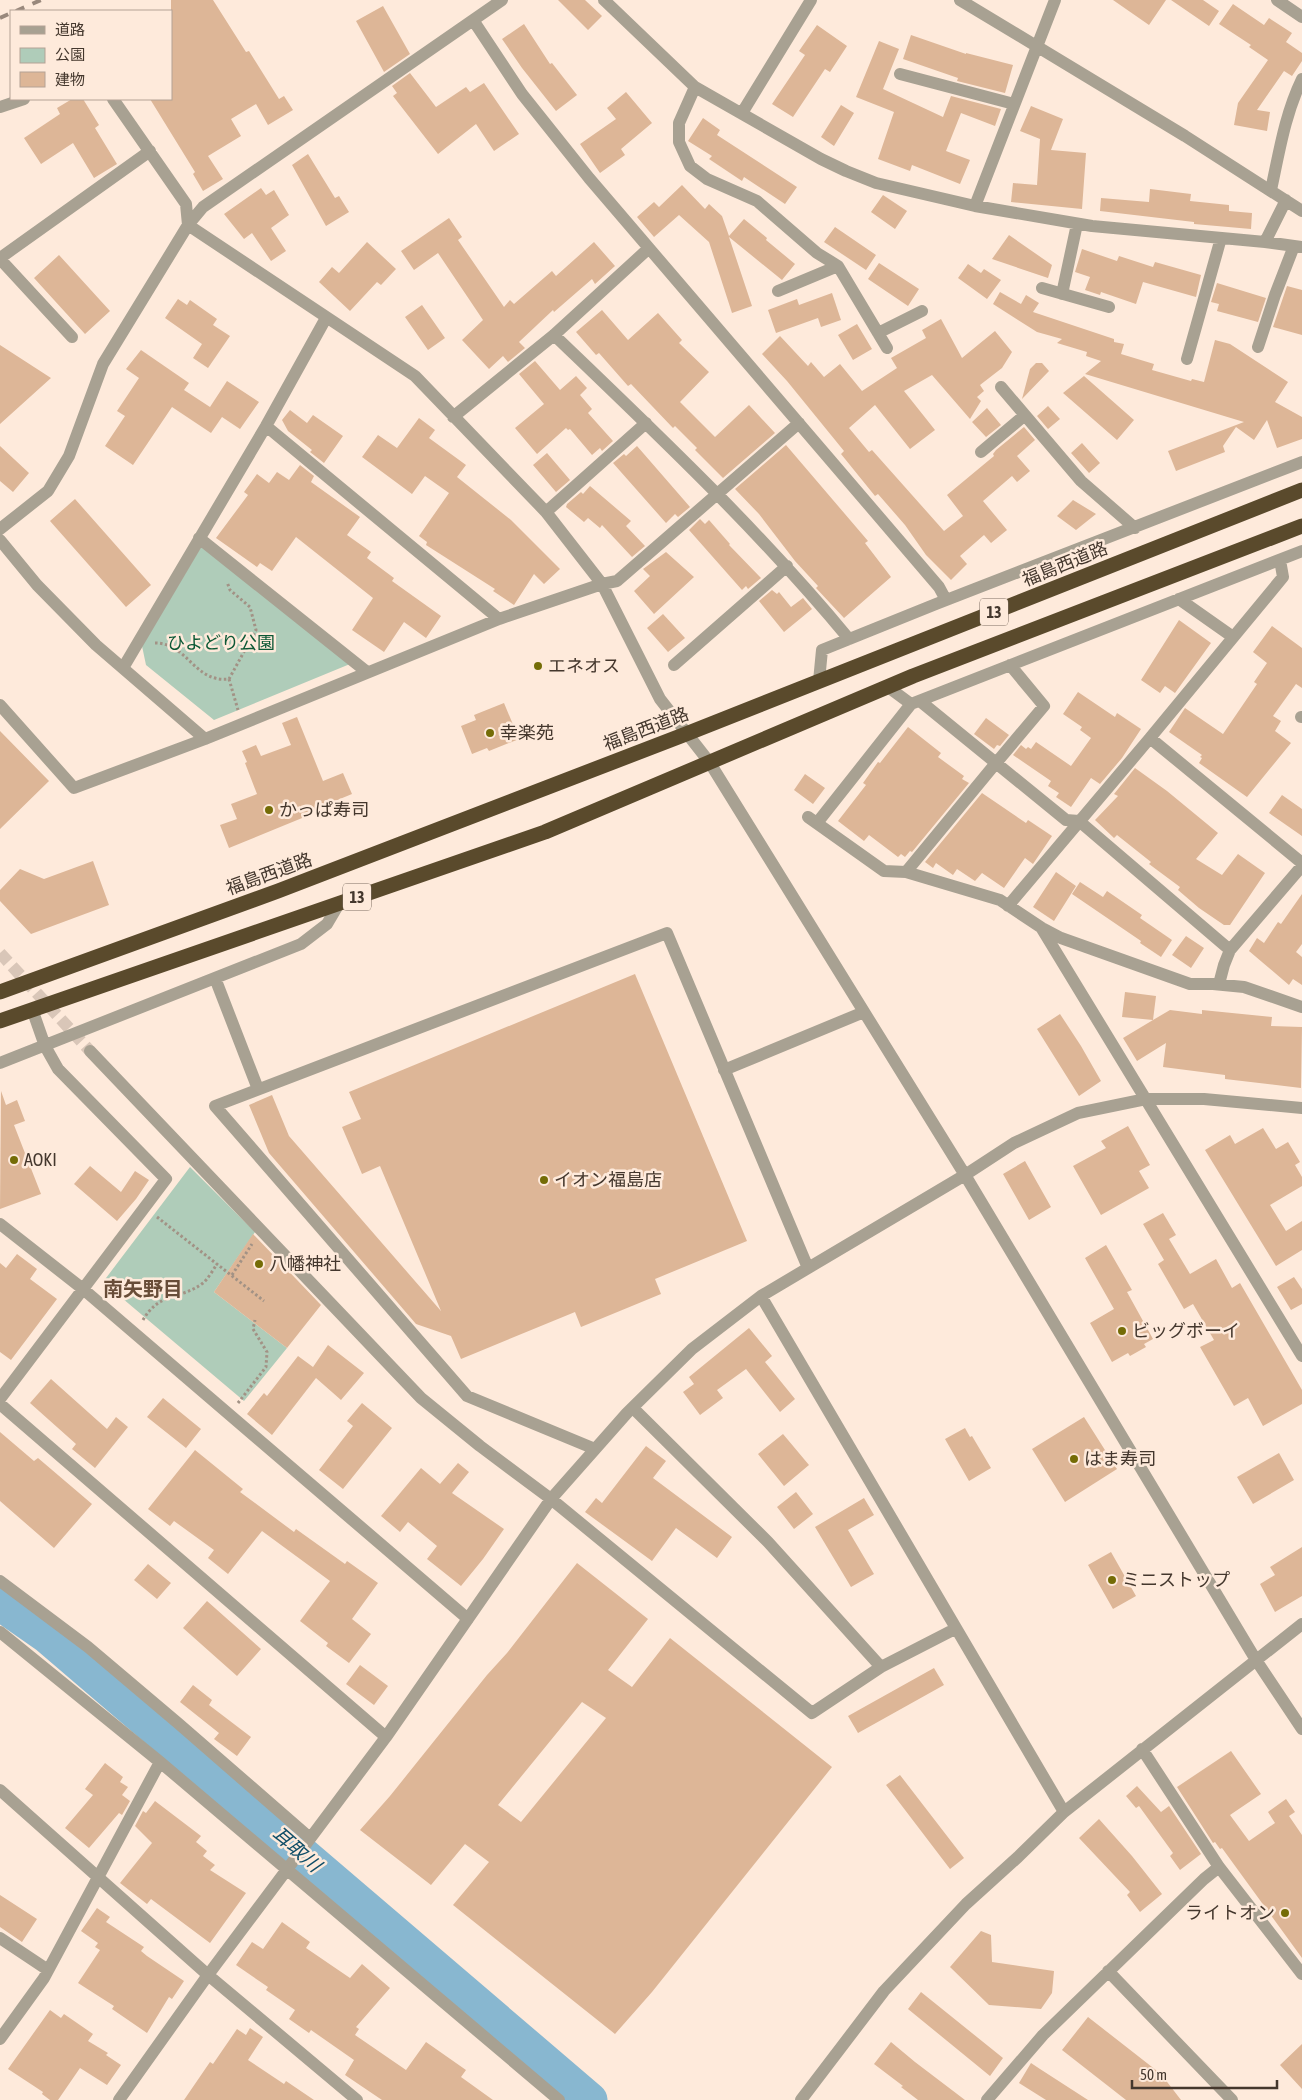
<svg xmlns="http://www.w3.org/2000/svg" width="1302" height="2100" viewBox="0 0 1302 2100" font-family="'Asap Condensed','Noto Sans JP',sans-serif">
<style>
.green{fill:#afccb9}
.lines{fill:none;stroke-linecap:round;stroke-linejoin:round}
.river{stroke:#88b7d0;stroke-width:35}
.building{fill:#ddb697;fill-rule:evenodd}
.minor-tunnel{stroke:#d9c6b8;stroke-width:12;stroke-dasharray:12 6;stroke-linecap:butt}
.path{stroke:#a29285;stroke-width:3;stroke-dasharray:2.5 2.5;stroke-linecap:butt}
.minor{stroke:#a8a192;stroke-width:12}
.highway{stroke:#5a4a2c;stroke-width:15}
.rail{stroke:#99887c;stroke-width:4;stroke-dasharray:9 9;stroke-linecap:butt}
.poi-dot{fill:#746c06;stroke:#feeadb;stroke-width:2}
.labels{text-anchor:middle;stroke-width:5;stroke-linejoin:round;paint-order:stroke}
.shield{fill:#feeadb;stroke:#7c6d61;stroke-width:1}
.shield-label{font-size:16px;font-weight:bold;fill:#44372d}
.street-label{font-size:18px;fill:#44372d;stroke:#feeadb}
.park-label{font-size:18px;fill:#0c5835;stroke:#feeadb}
.poi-label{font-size:18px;fill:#44372d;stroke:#feeadb;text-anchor:start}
.water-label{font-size:19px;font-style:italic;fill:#0f4d67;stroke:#feeadb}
.quarter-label{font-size:20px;font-weight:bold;fill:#684d38;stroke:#feeadb}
</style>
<rect width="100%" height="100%" fill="#feeadb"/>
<path class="green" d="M202,545L350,664L214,720L146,665L142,646Z
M190,1167L255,1232L214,1292L287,1348L244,1401L103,1282Z"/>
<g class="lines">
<path class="river" d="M0,1603L47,1636L590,2100"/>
</g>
<path class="building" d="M171,0H213L246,52L249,51L279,99L284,96L293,110L268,125L256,104L231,119L241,136L208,156L223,179L203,191L193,174L195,172L150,99H171Z
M558,0H585L602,16L588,30Z
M1113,0H1166L1149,25Z
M1171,0H1203L1219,11L1209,26Z
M1233,4L1264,25L1269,18L1292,33L1286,42L1302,53V61L1292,76L1284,71L1257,110L1270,112L1267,131L1234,125L1238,103L1268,60L1249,47L1251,45L1219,24Z
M383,6L410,54L384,72L356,21Z
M524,24L550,64L552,63L577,95L556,111L522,68L502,39Z
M817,25L847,46L830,72L825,69L793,117L772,104L805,55L799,51Z
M911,35L966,54V53L1013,65L1005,93L957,81L958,78L903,59Z
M879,41L899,49L883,89L943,117L951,96L1001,109L995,126L961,113L946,151L970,160L960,184L912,165L910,171L878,159L894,112L856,97Z
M410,73L436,107L466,87L470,92L484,83L519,134L494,151L476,124L438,154L393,96L397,93L392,86Z
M626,92L652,123L621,149L625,155L600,173L580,144L616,119L607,108Z
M72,99H83L99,125L95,128L117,164L94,178L73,143L41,164L24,138L60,114L57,108Z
M841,105L854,113L834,146L821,137Z
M1031,106L1063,119L1051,150L1086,153L1082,209L1011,202L1013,183L1037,185L1040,139L1020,131Z
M703,118L720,130L717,135L797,187L785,204L744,177L742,181L709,159L712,156L688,141Z
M308,154L335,198L339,196L349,212L326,226L292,165Z
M682,185L705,209L709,204L722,216L729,236L744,219L767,238L766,240L795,264L782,280L729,237L752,306L732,313L709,242L679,215L654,237L637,217L654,202L659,207Z
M261,188L266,195L274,190L289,215L271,228L286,251L271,261L252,233L244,239L224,214Z
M1150,189L1191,194L1190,201L1229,205V211L1252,213L1251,229L1194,224V222L1100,211L1101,198L1149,202Z
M883,195L907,211L895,229L871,212Z
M449,218L462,237L458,240L504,307L510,300L514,304L552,271L556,276L594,242L615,266L595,284L592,279L554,312L553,310L519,342L525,348L508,362L503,356L489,369L462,340L483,320L438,253L414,270L401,251Z
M835,227L876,255L866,270L824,242Z
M1009,235L1052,265L1048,278L992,259Z
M367,242L396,269L381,285L377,282L350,311L319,282L332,267L339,273Z
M1082,249L1117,261L1119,256L1153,267L1155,262L1201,275L1196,297L1143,282L1136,304L1101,292L1100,295L1085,290L1090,277L1075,272Z
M59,255L110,311L85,334L34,278Z
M879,263L919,289L908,306L868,279Z
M968,264L981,273L984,269L1001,280L987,299L958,278Z
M1217,283L1266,298L1258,322L1217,311L1219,304L1211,302Z
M1287,286L1302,290V335L1273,327Z
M1000,292L1021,304L1026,295L1039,303L1033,312L1114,339V342L1124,344L1121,354L1154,364L1152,370L1191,381L1192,379L1204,382L1215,340L1230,344L1288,382L1275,402L1302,417V439L1277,448L1267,420L1254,440L1236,427L1223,446L1225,452L1176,471L1168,451L1244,422L1085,374L1101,361L1086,356L1087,352L1057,343L1062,339L1037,332L993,304Z
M832,293L841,320L821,327L818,318L776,333L768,310L797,299L799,305Z
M178,299L187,305L190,300L217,319L213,325L230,336L208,368L193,358L202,344L165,318Z
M422,305L445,338L428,350L405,317Z
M602,310L628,340L658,313L682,340L679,343L709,372L680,402L715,437L749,405L775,433L723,478L695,450L697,448L675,426L673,428L631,384L628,386L599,353L596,355L576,332Z
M941,319L962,358L995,331L1012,352L1002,368L980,385L984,391L977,397L981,401L970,419L932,375L904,391L935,430L910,449L875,405L849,428L869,452L872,450L944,531L963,516L947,495L994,456L993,454L996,450L1024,427L1035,440L1017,456L1030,471L1017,482L1012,476L983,501L1007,530L991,543L984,535L960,556L967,564L951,580L926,555L905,525L878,494L875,496L841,454L844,451L787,381L762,354L780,336L808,366L811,362L824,377L840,364L862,391L897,368L891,358L926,338L922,330Z
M857,324L872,349L853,360L838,335Z
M0,345L51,378L0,424Z
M141,350L189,383L184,390L210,407L227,381L259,402L240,429L222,417L211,433L172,407L133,465L105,446L125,416L117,411L139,378L126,369Z
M535,361L560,390L576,376L587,388L580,395L592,409L588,413L613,441L602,451L600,448L592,455L570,429L568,430L566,428L537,454L515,428L544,404L519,374Z
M1036,363H1042L1049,371L1022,399L1030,369Z
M1084,376L1134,420L1117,440L1063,393Z
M1048,406L1060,419L1048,429L1037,416Z
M987,408L1001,425L986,437L972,422Z
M290,410L307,423L313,415L343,436L324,463L310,452L312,450L288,431L282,420Z
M419,418L435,430L429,438L466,465L457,477L511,520L560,569L544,584L534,574L514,605L493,591L495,589L426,545L427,542L419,536L449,493L425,476L412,494L362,457L378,435L397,448Z
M1082,443L1100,463L1089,473L1071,453Z
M786,445L868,541L865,543L891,577L844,618L816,588L818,586L795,561L759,514L735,489Z
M0,446L29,473L13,492L0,481Z
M637,446L690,507L678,517L675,514L666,523L613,463L624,454L626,456Z
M547,453L570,480L556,492L533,465Z
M300,465L314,476L311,482L360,517L347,535L371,552L367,558L394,578L392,581L441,616L426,638L404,622L384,652L352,630L373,598L296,537L272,571L260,563L257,567L216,538L248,495L244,492L257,474L269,483L277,472L289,480Z
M590,486L631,521L626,526L645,546L632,557L602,525L600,528L588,518L584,522L566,507L567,504L581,492L583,494Z
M75,499L151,585L126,607L50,521Z
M1073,500L1096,514L1076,530L1057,516Z
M700,519L705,524L709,520L730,544L729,545L761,578L748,589L746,586L742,590L689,530Z
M666,552L694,577L654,614L634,591L650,576L643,569Z
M772,590L777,594L779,592L791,607L803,598L812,609L784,632L759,601Z
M663,614L685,638L668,652L647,628Z
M1179,620L1211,643L1175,693L1165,686L1160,693L1141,680Z
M1272,626L1302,648V688L1296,684L1273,716L1281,721L1275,731L1291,743L1247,797L1199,763L1202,758L1200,757L1202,755L1169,732L1185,708L1223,734L1257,684L1254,682L1267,663L1253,652Z
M1078,692L1115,717L1117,713L1141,729L1122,758L1100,784L1091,778L1071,807L1056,797L1059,793L1048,786L1051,781L1013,755L1021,745L1026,749L1028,747L1031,749L1036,742L1071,766L1091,738L1080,730L1082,727L1063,714Z
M504,703L519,739L489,751L487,748L472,754L461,726L476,720L474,715Z
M297,717L323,781L343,773L352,794L306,813L307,816L229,848L220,825L237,819L231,804L257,794L245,763L247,762L242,751L256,745L261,756L291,745L282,723Z
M986,718L1009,735L1000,746L997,745L994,749L974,734Z
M908,727L941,753L938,757L964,776L962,779L969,783L912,852L910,851L905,857L901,854L898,857L869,835L864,841L838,821L866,785L863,783L878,762L880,763Z
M0,731L49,781L0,829Z
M1135,768L1167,791L1218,833L1196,859L1222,875L1238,854L1265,873L1230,925H1224L1199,908L1178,890L1180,887L1149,864L1151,862L1117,835L1114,838L1095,820L1118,796L1114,794Z
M805,774L825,788L813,804L794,790Z
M982,793L1026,823L1028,820L1052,836L1033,864L1025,858L1004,888L982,873L975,881L957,869L953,875L936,863L933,868L925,862Z
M1282,795L1302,809V836L1269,813Z
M93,861L109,905L31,934L0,901V890L20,869L44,879Z
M1056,872L1076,886L1054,921L1033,907Z
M1080,882L1103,897L1107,891L1142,915L1140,918L1172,940L1161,957L1140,943L1141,941L1072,894Z
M1302,894V944L1296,952L1302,957V985L1293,979L1289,985L1249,951L1257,938L1264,943L1278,922L1281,924Z
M1186,936L1204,948L1191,968L1172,955Z
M635,974L747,1241L655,1279L661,1294L581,1327L575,1312L461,1359L451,1336L416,1324L269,1153L249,1105L272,1095L289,1136L441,1311L380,1166L362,1174L342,1127L361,1119L349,1092Z
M1125,992L1156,996L1153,1020L1170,1010L1202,1014V1010L1272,1017L1271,1026L1302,1027L1301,1088L1225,1079V1075L1163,1067L1166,1043L1137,1061L1123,1038L1153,1020L1122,1017Z
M1060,1014L1081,1046L1101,1081L1079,1096L1037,1029Z
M1,1091L6,1105L17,1100L25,1121L14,1125L41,1194L0,1209Z
M1128,1126L1150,1165L1139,1171L1149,1188L1101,1215L1073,1166L1106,1148L1101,1141Z
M1263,1128L1276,1149L1288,1142L1300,1162L1295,1165L1302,1177V1186L1270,1205L1286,1231L1302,1221V1250L1276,1266L1205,1150L1230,1135L1235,1144Z
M1025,1161L1051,1207L1029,1220L1003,1174Z
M90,1166L121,1192L135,1171L149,1180L136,1199L117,1221L74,1184Z
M1163,1213L1176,1235L1169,1239L1190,1274L1216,1259L1232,1288L1240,1283L1302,1390V1404L1263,1426L1248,1398L1234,1406L1200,1347L1214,1340L1193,1304L1184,1309L1158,1264L1164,1260L1143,1224Z
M253,1234L321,1305L287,1348L214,1292Z
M1106,1245L1132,1290L1127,1292L1153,1339L1144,1344L1146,1347L1130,1356L1128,1353L1112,1362L1090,1323L1114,1309L1085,1258Z
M17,1254L37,1269L30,1279L57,1299L11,1360L0,1352V1263L6,1268Z
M1294,1277L1302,1289V1304L1291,1310L1277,1287Z
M749,1328L772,1356L765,1362L795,1399L780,1412L746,1369L717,1390L723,1398L700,1415L683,1392L694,1384L689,1377Z
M328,1345L364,1373L341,1400L316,1378L272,1435L247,1414L264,1393L267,1396L298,1356L313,1367Z
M51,1379L107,1429L116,1417L128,1427L95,1468L72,1449L76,1444L30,1403Z
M163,1398L201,1429L186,1448L147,1417Z
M362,1403L392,1428L343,1489L319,1470L353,1426L347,1421Z
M1084,1417L1117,1469L1065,1502L1032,1449Z
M965,1428L970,1437L972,1436L991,1468L969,1481L945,1439Z
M0,1432L34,1461L38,1458L92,1504L54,1548L0,1501Z
M783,1434L809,1465L784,1486L758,1454Z
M646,1446L666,1461L653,1478L732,1537L717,1558L676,1528L652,1561L585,1512L596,1498L602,1503Z
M195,1450L243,1489L240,1492L294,1532L296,1529L345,1564L347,1561L378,1583L352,1619L371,1634L349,1663L326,1646L328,1643L300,1621L330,1581L262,1531L228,1574L208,1558L214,1550L174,1521L170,1526L148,1509Z
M1279,1453L1294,1480L1253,1504L1237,1477Z
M458,1463L469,1472L452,1493L504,1529L483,1559L461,1586L427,1559L437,1546L408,1522L400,1532L381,1516L421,1468L440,1484Z
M796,1492L813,1514L794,1529L777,1507Z
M864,1498L874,1515L848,1530L874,1574L851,1587L815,1527Z
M1302,1547V1596L1275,1612L1260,1584L1275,1575L1270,1567Z
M1111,1552L1136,1596L1113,1609L1088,1565Z
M577,1563L648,1619L608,1670L632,1687L670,1638L832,1767L652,1992L615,2034L453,1905L489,1862L465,1844L431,1885L360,1830L390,1796L487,1675L507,1653ZM582,1702L606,1718L521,1822L498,1805Z
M148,1564L171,1583L157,1599L134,1580Z
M207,1601L261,1649L237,1676L183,1628Z
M360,1665L388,1686L374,1705L346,1684Z
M934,1668L944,1685L858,1733L848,1716Z
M193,1685L212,1700L209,1705L251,1737L237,1756L214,1739L219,1733L180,1702Z
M1231,1751L1261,1794L1230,1815L1249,1841L1275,1823L1268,1812L1286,1799L1295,1812L1289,1816L1302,1835V1958L1222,1848L1220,1849L1215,1842L1213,1843L1177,1787Z
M105,1763L123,1777L120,1782L128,1787L122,1795L130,1801L122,1815L119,1813L89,1848L65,1828L93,1795L85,1789Z
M900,1775L964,1858L950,1869L886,1785Z
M1137,1786L1161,1812L1169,1806L1201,1854L1180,1870L1170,1856L1173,1853L1139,1806L1136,1808L1126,1796Z
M155,1801L201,1836L196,1842L207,1851L203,1856L215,1865L210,1870L246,1893L210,1943L151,1899L147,1904L120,1883L152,1843L135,1826L143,1811L146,1813Z
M1099,1819L1132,1856L1162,1894L1140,1912L1127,1895L1130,1892L1079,1838Z
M0,1895L37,1919L22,1942L0,1927Z
M97,1908L110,1917L106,1922L144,1947L141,1951L147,1956L184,1981L172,1999L169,1997L147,2033L112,2009L114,2006L78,1983L100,1950L95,1947L98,1943L81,1931Z
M282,1922L310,1942L306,1948L350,1978L362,1964L390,1988L356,2027L359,2029L355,2035L406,2070L426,2042L466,2070L461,2077L493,2100H382L345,2075L354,2060L311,2030L309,2033L289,2019L295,2010L266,1990L268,1987L236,1965L252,1942L263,1949Z
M981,1931L991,1935L992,1962L1054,1971L1052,1993L1041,2009L989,2005L950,1967Z
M921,1992L1003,2058L990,2076L908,2009Z
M50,2010L61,2018L64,2014L93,2034L88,2041L108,2053L106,2055L121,2065L107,2085L80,2068L58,2100H50L42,2094L43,2092L8,2069Z
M1088,2017L1161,2074L1181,2100H1126L1062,2050Z
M250,2028L263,2037L248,2060L284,2084L286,2081L314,2100H184L210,2062L213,2064L237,2029L246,2035Z
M891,2042L915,2062L965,2100H918L901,2087L903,2086L874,2064Z
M1302,2044V2089L1280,2065Z
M1031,2063L1040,2069L1088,2100H1046L1019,2083Z"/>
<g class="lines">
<path class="minor-tunnel" d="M0,953L90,1051"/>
<path class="path" d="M155,643C188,643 194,683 229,679L256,630L250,607L230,590L227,582
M229,679L238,710
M157,1217L264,1301
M232,1275L252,1244
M143,1320C160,1291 181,1300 203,1283C208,1279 213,1270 217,1264
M238,1403L266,1367L267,1352L253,1329L255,1320"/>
<path class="minor" d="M604,0L695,87L821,159L846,171L876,183L975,206L1092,226L1265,242L1286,200
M960,0L1185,136L1302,211
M1277,0L1302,17
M473,20L522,94L589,178L939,587L946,600
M900,74L1014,104
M695,87L679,123V142L690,166L707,179L757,201L817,253L838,266L887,348
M113,99L186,204L188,225L415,376L546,512L602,584L660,699L710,763L965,1175L1256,1660L1302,1729
M0,107L24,99
M742,113L811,0
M1271,190C1279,153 1285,114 1302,79
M975,206L1055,0
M1265,242L1302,247
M0,258L150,151
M0,259L72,337
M1042,288L1109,307
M778,291L838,266
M1062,294L1077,224
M878,333L922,311
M554,335C656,433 759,530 849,639
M1258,347L1275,295L1294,246
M1187,359L1221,238
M1001,387L1081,481L1135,528
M453,417L554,335L648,249
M266,426L499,619
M981,452L1025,415
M546,512L646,423
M0,529L48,491L69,456L103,364L188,225L203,207L502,0
M199,538L367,672
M0,540L37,585L96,645L205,739
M1179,599L1233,637
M674,665L787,566
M123,668L266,426L326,318
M819,681L822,650L936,604L1302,462
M888,687L911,704L1302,551
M920,701L996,763L1044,706L1010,665
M0,705L74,788L205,739L499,619L602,584L617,581L799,423
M1301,717H1302
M1150,738L1283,577L1280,560
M808,817L884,871L906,872L1000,900L1042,928L1061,938L1190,984H1213L1244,987L1302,1007
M817,823L911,704
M906,872L996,763L1066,820L1079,821L1230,950L1302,866
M1008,906L1150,738L1302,863
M1042,929L1302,1356
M215,978L258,1089
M1219,984L1224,965L1230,950
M90,1051L421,1398L480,1446L551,1499L812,1713L881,1667L955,1629
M0,1063L301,944L327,924L340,902
M724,1070L864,1012
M0,1224L83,1289L468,1619
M761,1296L1064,1812
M0,1399L166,1179L58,1069L45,1046L32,1009
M0,1404L386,1737
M633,1408L768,1542L881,1667
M595,1449L467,1396L215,1106L667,933L808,1268
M0,1581L88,1647L179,1724L310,1838
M0,1632L160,1762L559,2100
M1142,1749L1219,1867L1302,1974
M0,1790L208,1975L357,2100
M0,1938L48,1970
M1108,1971L1232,2100
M0,2039L44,1978L160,1762
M119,2100L208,1975L386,1737L551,1499L627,1413L692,1349L761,1296L965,1175L1014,1143L1078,1113L1146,1099H1204L1302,1108
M801,2100L884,1991L966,1904L1018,1857L1064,1812L1302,1624
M987,2100L1043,2035L1204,1879L1219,1867"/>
<path class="highway" d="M0,992L278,891L686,734L1302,490
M0,1021L545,832L913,676L1302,526"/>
<path class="rail" d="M16,11L41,0
M0,18L11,13"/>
</g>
<g class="poi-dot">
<circle cx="538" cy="666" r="5"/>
<circle cx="490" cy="733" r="5"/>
<circle cx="269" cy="810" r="5"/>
<circle cx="14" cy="1160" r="5"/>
<circle cx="544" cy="1180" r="5"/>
<circle cx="259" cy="1264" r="5"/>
<circle cx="1122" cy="1331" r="5"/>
<circle cx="1074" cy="1459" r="5"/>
<circle cx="1112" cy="1580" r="5"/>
<circle cx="1285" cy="1913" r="5"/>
</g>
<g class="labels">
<g class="shield">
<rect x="980" y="598.5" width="28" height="27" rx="4"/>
<rect x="343" y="883.5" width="28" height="27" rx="4"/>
</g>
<g class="shield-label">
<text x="994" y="618">13</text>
<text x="357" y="903">13</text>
</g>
<g class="street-label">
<text transform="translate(1065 564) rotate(-22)" y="6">福島西道路</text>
<text transform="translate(646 729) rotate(-21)" y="6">福島西道路</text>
<text transform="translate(269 874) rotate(-20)" y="6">福島西道路</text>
</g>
<g class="park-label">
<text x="221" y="649">ひよどり公園</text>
</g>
<g class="poi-label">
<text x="548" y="672">エネオス</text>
<text x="500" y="739">幸楽苑</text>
<text x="279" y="816">かっぱ寿司</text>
<text x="24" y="1166">AOKI</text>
<text x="554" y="1186">イオン福島店</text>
<text x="269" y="1270">八幡神社</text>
<text x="1132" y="1337">ビッグボーイ</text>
<text x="1084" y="1465">はま寿司</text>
<text x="1122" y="1586">ミニストップ</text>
<text x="1275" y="1919" text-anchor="end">ライトオン</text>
</g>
<g class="water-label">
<text transform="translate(297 1849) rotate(41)" y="7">耳取川</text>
</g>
<g class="quarter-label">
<text x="143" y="1296">南矢野目</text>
</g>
</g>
<rect x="10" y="10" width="162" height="90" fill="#feeadb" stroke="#b4a295"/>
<rect x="20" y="26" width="25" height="8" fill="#a8a192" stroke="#b4a295"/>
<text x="55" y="35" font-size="15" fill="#44372d">道路</text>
<rect x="20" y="48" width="25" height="15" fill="#afccb9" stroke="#b4a295"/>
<text x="55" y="60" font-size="15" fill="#44372d">公園</text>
<rect x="20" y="72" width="25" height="15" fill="#ddb697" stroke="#b4a295"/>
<text x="55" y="85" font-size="15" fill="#44372d">建物</text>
<path d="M1132 2080v8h145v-8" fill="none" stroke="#44372d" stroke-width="2.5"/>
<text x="1140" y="2080" font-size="15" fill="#44372d" stroke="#feeadb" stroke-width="4" paint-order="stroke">50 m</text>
</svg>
